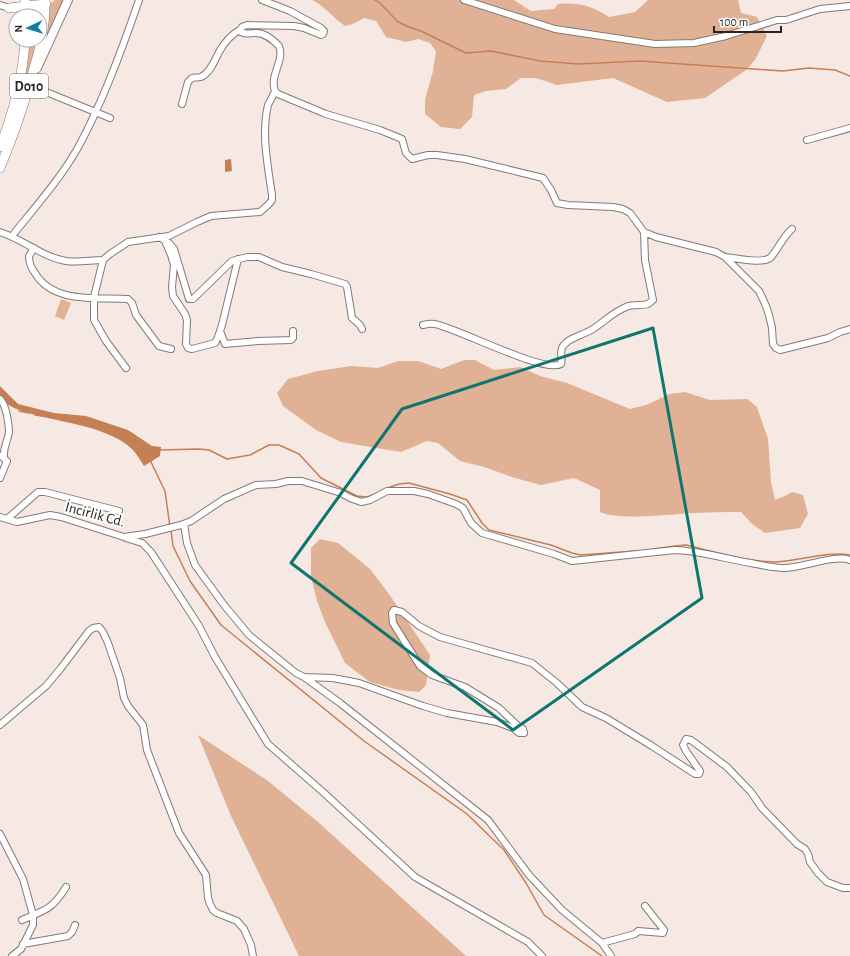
<svg xmlns="http://www.w3.org/2000/svg" width="850" height="956" viewBox="0 0 850 956" font-family="'Alegreya Sans',sans-serif">
<style>
.green{fill:#e0b195}
.water{fill:#c47f55}
.lines{fill:none;stroke-linecap:round;stroke-linejoin:round}
.stream{stroke:#c47f55;stroke-width:1.5}
.minor-casing{stroke:#847a74;stroke-width:8}
.major-casing{stroke:#847a74;stroke-width:10}
.highway-casing{stroke:#847a74;stroke-width:10}
.minor{stroke:#fff;stroke-width:6}
.major{stroke:#fff;stroke-width:8}
.highway{stroke:#fff;stroke-width:9}
.marked{fill:none;stroke:#0f766e;stroke-width:3;stroke-linejoin:round}
.labels{text-anchor:middle;stroke-width:4;stroke-linejoin:round;paint-order:stroke}
.shield{fill:#fff;stroke:#686664;stroke-width:1}
.shield-label{font-size:14px;font-weight:bold;fill:#282422}
.street-label{font-size:15px;fill:#282422;stroke:#fff}
</style>
<rect width="100%" height="100%" fill="#f6e9e3"/>
<path class="green" d="M55,0H64L39,59L47,6Z
M312,0H514L531,11L554,9L558,4C577,2 593,6 609,17L635,12L648,0H738L741,13L757,17L767,36L755,60L746,70L705,98L667,102L613,78L557,85L536,78H521L506,89L486,91L474,95L472,117L460,129L441,127L425,114V100L433,71L436,51L430,43L418,39L406,42L386,37L376,21L364,18L353,24L345,26C333,18 325,6 312,0Z
M26,40H37L16,116Z
M61,299L71,303L64,320L55,316Z
M464,360H475L494,370L520,367L540,376L567,383L630,409L646,405L670,394L685,392L710,400L747,399L757,407L768,439L771,482L775,500L785,496L792,492L803,495L808,514L800,528L765,533L752,524L741,512C726,512 710,512 695,513C672,514 620,521 600,512V490L574,478L541,485L515,478L484,467L460,461L438,443L427,441L401,452L341,442L316,430L283,406L277,393L288,379L318,371L351,366L378,368L398,361H418L441,369Z
M320,539L338,543L370,569L389,594L430,655L426,685L419,692L399,690L370,682L345,663L325,622L317,601L311,576V548Z
M198,735L268,781L318,822L466,956H299L231,816Z"/>
<path class="water" d="M231,159L232,171L225,172V160Z
M0,386L18,404L54,413L86,416L128,430L152,446L161,447L160,456L144,466C140,460 137,454 132,449C110,428 67,423 39,416C24,412 12,409 0,399Z"/>
<g class="lines">
<path class="stream" d="M375,0L381,4L398,22L409,27L421,31L466,53L491,51L540,61L578,64L640,61L783,71L809,68L835,70L850,76
M19,411L29,413
M35,415L43,416
M159,450L199,449L209,450L227,459L250,455L269,445H279L299,454L321,478L357,496L367,497L380,492
M150,460L165,491L170,527
M387,488L399,484L409,483L450,494L467,500L482,523L489,530L551,545L572,553L581,555L635,551
M171,530L173,546L190,581L221,625L364,741L467,814L504,850L526,883L544,915L602,956
M654,549L675,546L686,545C715,552 746,562 776,562C800,561 827,551 850,555"/>
<defs>
<path id="minor" d="M262,0L290,11L321,28L324,31L323,34L321,35L304,28L294,26L247,25L242,27L241,29V32C246,35 249,33 254,33C264,32 272,39 279,46C285,61 269,75 275,91L278,94L326,114L380,130L402,139L406,153L412,159L428,155H437L465,159L543,178L551,190L557,203L568,205L613,207L623,209L630,213L644,232L656,237L716,252L725,257L759,291L766,306L769,315L772,328L773,344L776,348L780,350L828,338L840,332L850,329
M464,0L555,29L655,44L694,43L726,36L777,20H786L820,9L850,6
M0,5L9,8
M29,85L110,118
M182,104L188,82L192,78C194,77 198,78 201,77C210,73 215,60 219,52C224,43 232,34 241,29
M807,140L850,128
M0,232C23,239 42,257 66,261C78,263 91,260 103,260L94,297V320L106,341L126,368
M12,236C35,207 64,175 81,142C104,99 123,47 139,0
M159,237L169,243L174,249L189,299H193L232,261L247,257H259L282,267L311,274L345,284L347,287L352,318L360,325L362,329
M165,241L171,255L174,265L172,287L173,296L185,314L187,320L186,344L188,348L192,349L215,343L218,337L222,325L238,259
M34,248L29,256C29,263 31,268 35,273C53,304 97,297 128,299L132,303L136,315L159,346L171,349
M725,257C736,258 764,265 771,257C779,248 782,238 792,229
M103,260L110,254L128,242L169,236L197,222L211,216L260,212L269,204L272,200V195C268,166 261,135 268,105C270,101 273,96 275,91
M423,325C427,324 431,323 435,324C459,329 545,374 561,364C563,358 559,351 563,346C569,337 584,335 593,329C604,322 613,312 626,307C633,304 641,306 648,304L653,300L645,260L644,232
M220,331L225,344L258,341L291,340L293,338V331
M0,399C6,404 9,424 9,432C8,441 3,446 4,457
M0,478L7,461L1,456
M0,517L17,522L50,515L61,517L124,537L145,534L181,525L191,521L224,499L256,485L276,484L288,481H302L341,493L350,498L361,502L370,500L387,491H414L428,494L456,504L463,508L471,523L482,533L554,554L572,561L675,550C701,551 726,559 751,563C761,565 773,568 784,568C801,568 836,554 850,560
M7,519L38,492H45L119,511
M184,524L187,543L195,565L224,605L249,635L296,673L304,677L333,678L359,683L423,706L447,713L497,722L513,728L519,733H524L523,729L518,726L499,708L465,687L432,675L420,666L393,623L392,613L394,610L402,612L419,626L440,637L532,663L557,683L582,707L606,718L652,746L695,774H699L700,771L686,751L683,745L686,739L691,740L727,767L751,792L762,808L797,844L805,849L808,854L810,862L818,873L827,882L843,888H850
M126,538L142,543L151,552L199,626L215,657L268,744L323,792L415,877L528,942L542,956
M304,677L340,703L488,820L529,875L562,910L602,943L611,956
M0,725L46,686L61,668L89,631L93,628L99,627L103,632L108,643L120,678L124,698L128,706L143,725L147,750L179,833L206,875L208,898L210,904L213,910L217,913L237,921L244,929L251,945L253,956
M0,834L23,879L33,915V925L21,949L12,956
M22,920C45,910 52,910 66,887
M602,943L635,934L638,931L663,933L664,930L645,906
M23,944L68,936L72,932L75,925"/>
<path id="major" d="M37,68L68,0"/>
<path id="highway" d="M9,8L45,4
M25,16V1
M32,16L46,4
M0,147C14,111 23,78 25,40
M0,168C12,139 23,109 31,78C39,53 46,27 45,0"/>
</defs>
<use href="#minor" class="minor-casing"/>
<use href="#major" class="major-casing"/>
<use href="#highway" class="highway-casing"/>
<use href="#minor" class="minor"/>
<use href="#major" class="major"/>
<use href="#highway" class="highway"/>
</g>
<path class="marked" d="M653,328L702,598L513,730L291,563L402,409Z"/>
<g class="labels">
<rect class="shield" x="10" y="74" width="38" height="24" rx="3"/>
<g class="shield-label">
<text x="29" y="91">D010</text>
</g>
<g class="street-label">
<text transform="translate(95 514) rotate(15)" y="5">İncirlik Cd.</text>
</g>
</g>
<g transform="translate(28 28) rotate(266)"><circle r="19" fill="#ffffff" stroke="#a9a7a7"/>
<path d="M0-3L7 15L0 10L-7 15Z" fill="#107da6"/>
<text y="-6" font-size="11" font-weight="bold" text-anchor="middle" fill="#282422">N</text>
</g>
<path d="M714 26v6h67v-6" fill="none" stroke="#282422" stroke-width="2"/>
<text x="720" y="26" font-size="12" fill="#282422" stroke="#ffffff" stroke-width="3" paint-order="stroke">100 m</text>
</svg>
